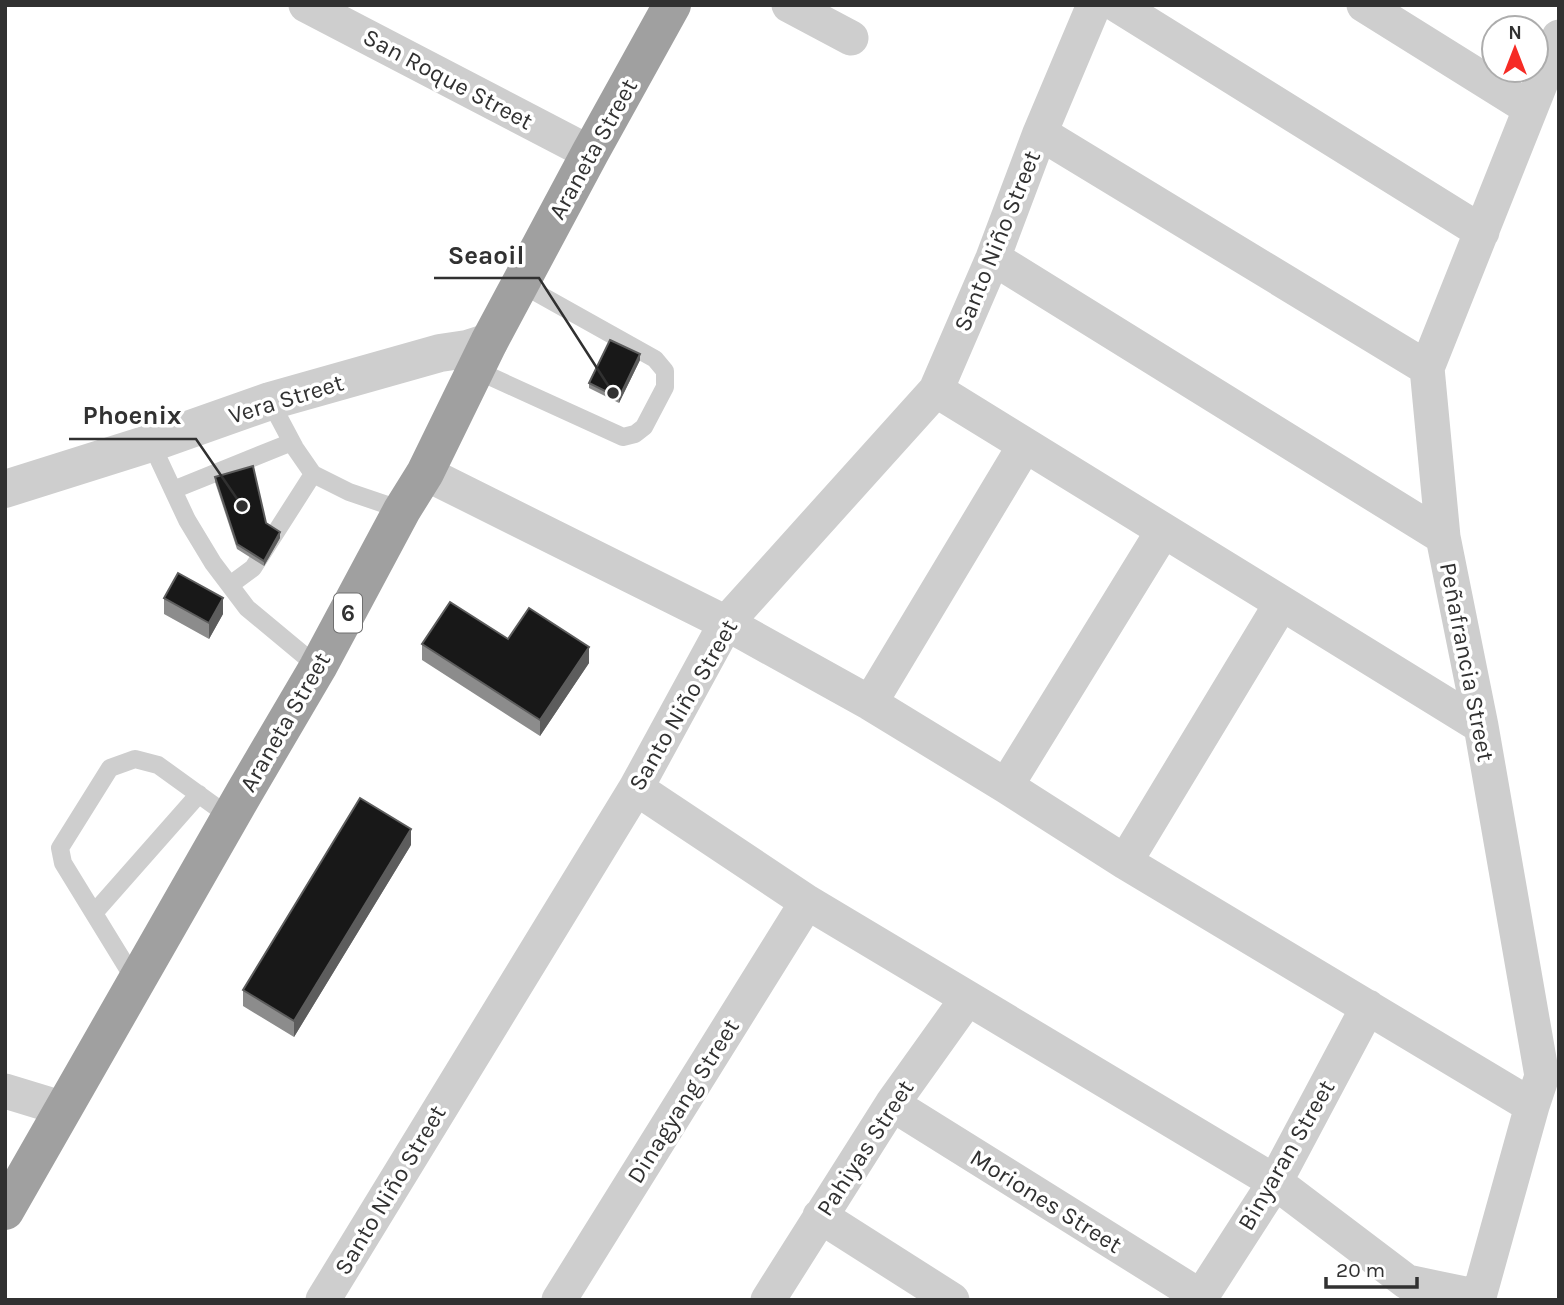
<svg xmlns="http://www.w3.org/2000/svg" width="1564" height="1305" viewBox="0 0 1564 1305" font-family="Karla,sans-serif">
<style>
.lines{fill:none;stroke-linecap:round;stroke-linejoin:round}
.service{stroke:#cecece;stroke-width:18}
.minor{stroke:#cecece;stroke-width:35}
.tertiary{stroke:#cecece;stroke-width:38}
.trunk{stroke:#a0a0a0;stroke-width:38}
.wall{fill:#8c8c8c}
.shaded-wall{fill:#5d5d5d}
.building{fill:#181818;stroke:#5d5d5d;stroke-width:2}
.labels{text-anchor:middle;stroke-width:7;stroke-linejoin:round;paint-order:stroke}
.shield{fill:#fff;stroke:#6f6f6f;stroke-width:2}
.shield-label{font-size:23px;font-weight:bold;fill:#313131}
.street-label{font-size:24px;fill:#313131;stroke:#fff}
.leader{fill:none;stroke:#313131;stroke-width:2.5}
.callout-dot{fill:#313131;stroke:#fff;stroke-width:2.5}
.callout-label{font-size:26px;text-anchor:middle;font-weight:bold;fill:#313131;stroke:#fff;stroke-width:7;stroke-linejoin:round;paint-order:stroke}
</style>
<rect width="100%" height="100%" fill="#fff"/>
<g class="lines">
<path class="service" d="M476,370L623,437L635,434L644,427L665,387V371L655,359L521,284
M270,401L295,448L313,474L349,492L402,510
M151,443L187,520L213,563L247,608L318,667
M173,490L292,442
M230,585L253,568L313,474
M94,913L199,794
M136,982L63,863L60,848L110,768L135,759L158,765L230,817"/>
<path class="minor" d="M306,5L590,153
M789,5L851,38
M1117,5L1482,232
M1364,5L1529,108
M1040,133L1427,368
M993,258L1443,537
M936,390L1481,726
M425,473L726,623L870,703L1006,786L1125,862L1532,1106
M870,703L1025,445
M1006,786L1163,531
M636,788L807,902L1275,1182L1407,1282L1479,1297
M1125,862L1281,604
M5,1091L64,1109
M892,1104L1201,1297
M820,1216L952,1300
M323,1300L636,788L726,623L936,390L993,258L1040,133L1094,5
M559,1300L807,902
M768,1300L892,1104L967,999
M1199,1300L1275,1182L1368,1007
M1478,1300L1532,1106L1542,1076L1481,726L1443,537L1427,368L1559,37"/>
<path class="tertiary" d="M5,489L151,443L270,401L440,353L467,349L489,342"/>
<path class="trunk" d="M5,1211L244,793L318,667L402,510L425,473L489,342L590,153L672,5"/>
</g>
<path class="wall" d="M640,360L619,403L589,388V383Z
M215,477L266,523L280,538L264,566L237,549L215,482Z
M164,598L223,614L209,639L164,614Z
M508,639L589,663L540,736L422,660V644Z
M411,845L294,1037L243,1006V990Z"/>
<path class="shaded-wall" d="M640,354V360L619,403V398Z
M280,532V538L264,566V561Z
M223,598V614L209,639V623Z
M589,647V663L540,736V720Z
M411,829V845L294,1037V1021Z"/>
<path class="building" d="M610,340L640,354L619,398L589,383Z
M253,466L266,523L280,532L264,561L237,544L215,477Z
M178,573L223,598L209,623L164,598Z
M450,602L508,639L529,608L589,647L540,720L422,644Z
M360,798L411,829L294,1021L243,990Z"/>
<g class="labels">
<rect class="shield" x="334" y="593.5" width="28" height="39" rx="5"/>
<g class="shield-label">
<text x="348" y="621">6</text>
</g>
<g class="street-label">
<text transform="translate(448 79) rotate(28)" y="8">San Roque Street</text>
<text transform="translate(593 149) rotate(-61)" y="8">Araneta Street</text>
<text transform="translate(997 241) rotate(-68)" y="8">Santo Niño Street</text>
<text transform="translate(286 399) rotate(-17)" y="8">Vera Street</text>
<text transform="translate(1467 662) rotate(79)" y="8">Peñafrancia Street</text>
<text transform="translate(683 705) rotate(-60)" y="8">Santo Niño Street</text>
<text transform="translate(285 722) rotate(-60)" y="8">Araneta Street</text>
<text transform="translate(683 1101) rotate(-58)" y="8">Dinagyang Street</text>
<text transform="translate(865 1148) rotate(-57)" y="8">Pahiyas Street</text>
<text transform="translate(1286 1155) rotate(-60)" y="8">Binyaran Street</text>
<text transform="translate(390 1190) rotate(-59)" y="8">Santo Niño Street</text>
<text transform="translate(1046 1201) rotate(32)" y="8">Moriones Street</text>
</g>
</g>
<path class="leader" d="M613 393L539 278H434M242 506L196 439H69"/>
<g class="callout-dot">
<circle cx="613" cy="393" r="7"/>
<circle cx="242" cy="506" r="7"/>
</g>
<g class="callout-label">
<text x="486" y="264">Seaoil</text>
<text x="132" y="424">Phoenix</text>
</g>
<rect width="1564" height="1305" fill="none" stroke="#313131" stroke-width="14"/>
<g transform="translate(1515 49)"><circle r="33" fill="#ffffff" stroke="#adadad" stroke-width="2"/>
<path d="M0-5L12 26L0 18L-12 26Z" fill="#f62b25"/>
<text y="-10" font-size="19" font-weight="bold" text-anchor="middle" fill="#313131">N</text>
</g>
<path d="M1326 1277v10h91v-10" fill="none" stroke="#313131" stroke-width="3.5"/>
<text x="1336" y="1277" font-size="21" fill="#313131" stroke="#ffffff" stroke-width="5" paint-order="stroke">20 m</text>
</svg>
